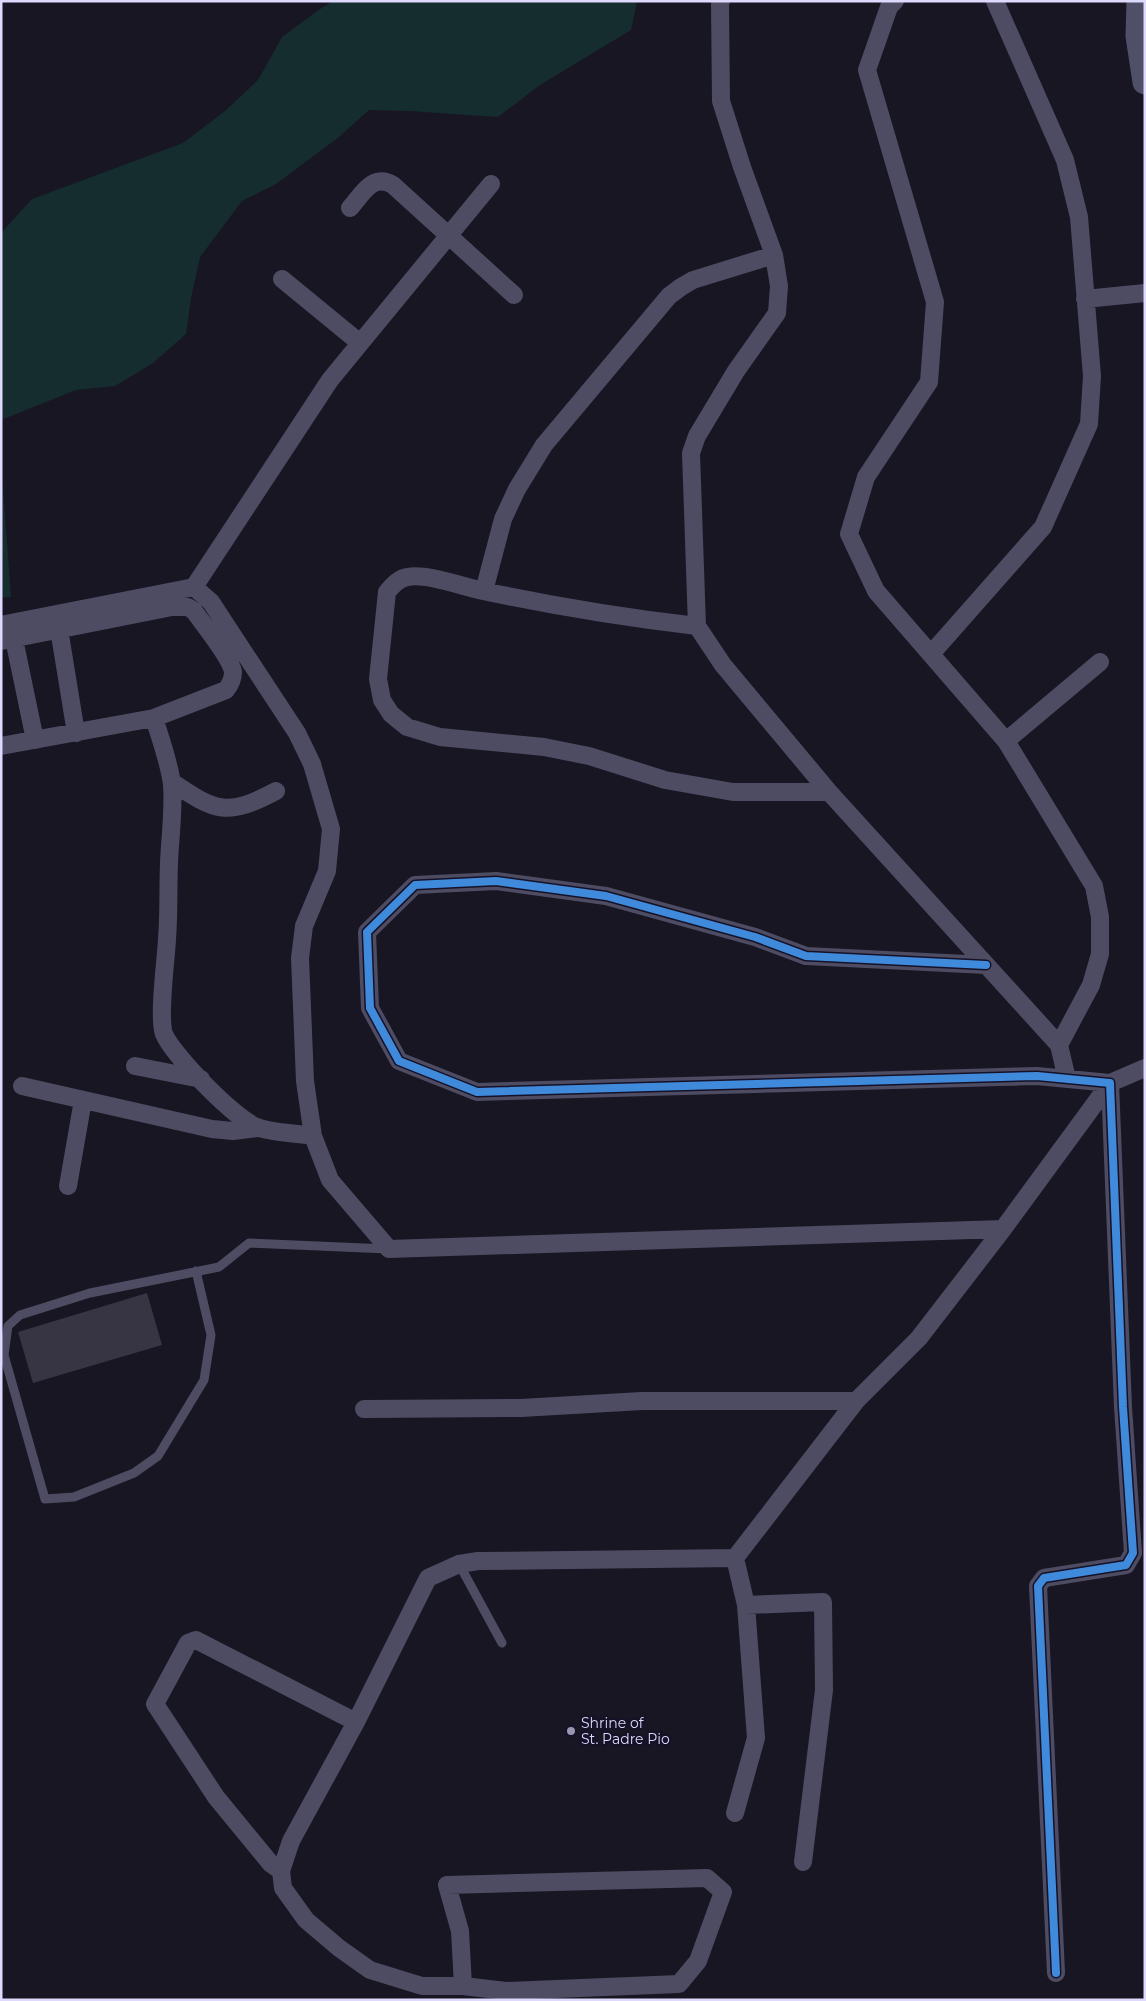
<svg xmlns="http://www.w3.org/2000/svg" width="1146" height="2001" viewBox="0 0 1146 2001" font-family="Montserrat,sans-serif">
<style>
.green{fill:#152d2e}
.building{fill:#373444}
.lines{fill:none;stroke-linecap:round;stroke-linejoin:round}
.lane{stroke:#4d4c63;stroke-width:9}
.street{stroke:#4d4c63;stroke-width:18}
.secondary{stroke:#504f68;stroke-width:25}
.cycleway-casing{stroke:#151127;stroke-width:11}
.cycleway{stroke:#408adc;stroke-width:8}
.poi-dot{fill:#9995b0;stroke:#151127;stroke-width:2}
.labels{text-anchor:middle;stroke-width:4.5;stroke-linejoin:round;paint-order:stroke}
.poi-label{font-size:14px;fill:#ded9fd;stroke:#151127;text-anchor:start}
</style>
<rect width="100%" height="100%" fill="#181622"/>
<path class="green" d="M333,1H637L631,30L540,85L498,117L409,111L369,110L339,137L276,184L242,201L200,257L191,298L186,334L153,363L115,386L76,390L1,420V233L32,199L183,143L225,111L258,80L282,37L320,9Z
M1,462L11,597L1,598Z"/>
<path class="building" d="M147,1293L162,1345L33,1383L18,1332Z"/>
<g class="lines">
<path class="lane" d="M196,1271L211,1335L204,1380L158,1456L134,1473L74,1497L45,1499L4,1355L8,1326L20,1315L90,1293L219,1267L249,1243L388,1249
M459,1564L502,1643"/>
<path class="street" d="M721,1L720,4L721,101L742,167L774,255L779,286L777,313L736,371L697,436L691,453L697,626L723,665L829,792L1059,1045L1067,1079
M895,1L889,7L867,70L935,302L929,382L866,477L849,534L876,591L1006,741L1094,886L1100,917V954L1091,985L1059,1045
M350,208C363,193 373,173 393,185L514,295
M282,279L360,343
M1085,299L1145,293
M194,587L330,380L491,184
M484,591L503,519L517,489L544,445L669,296L681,287L693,280L774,255
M1,625L194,587L211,602L297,733L312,764L331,829L327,871L304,926L300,958L305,1081L313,1136L330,1180L389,1249L1003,1229
M697,626C626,618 554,606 483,591C464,587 426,573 408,577C399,578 393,585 387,592L378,679L382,700L391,714L407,727L440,737L544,747L589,756L665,780L733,792H829
M59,629L76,733
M14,639L35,740
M1,641L172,607H188L194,611C203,624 231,658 233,672C233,679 230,685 226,690L154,718L1,746
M931,654L1043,527L1089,424L1092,376L1079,217L1065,160L995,1
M154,718C161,740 169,762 172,784C174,811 170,837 169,863C168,889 169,914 167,939C166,960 158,1017 164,1034C173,1055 235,1119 257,1127C270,1133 298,1133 313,1136
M1006,741L1100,662
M172,782C216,812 227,817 276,791
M986,965L806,956L755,937L606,896L496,881L415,885L367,932L370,1008L399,1061L477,1092L1037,1076L1110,1083L1123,1407L1133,1553L1126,1565L1044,1578L1038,1586L1056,1973
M135,1066L201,1079
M22,1086L212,1129L233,1131L257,1128
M68,1186L83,1100
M364,1409L521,1408L642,1401H856
M735,1558L746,1605L756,1738L735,1813
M746,1605L823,1602L824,1690L803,1862
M281,1871L271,1864L216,1797L155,1704L188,1643L196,1640L356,1722
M463,1986L460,1931L447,1885L707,1878L723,1892L698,1961L679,1984L506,1991L463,1986H422L370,1970L339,1948L306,1920L283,1888L281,1871L291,1841L356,1722L428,1578L459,1564L478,1561L735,1558L856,1401L919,1338L1003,1229L1110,1083L1145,1068"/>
<path class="secondary" d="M1139,1L1138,36L1145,82"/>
<defs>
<path id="cycleway" d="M986,965L806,956L755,937L606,896L496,881L415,885L367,932L370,1008L399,1061L477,1092L1037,1076L1110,1083L1123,1407L1133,1553L1126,1565L1044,1578L1038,1586L1056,1973"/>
</defs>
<use href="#cycleway" class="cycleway-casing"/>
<use href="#cycleway" class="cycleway"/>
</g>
<circle class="poi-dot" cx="571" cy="1731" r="5"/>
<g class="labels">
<g class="poi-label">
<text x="581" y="1728">Shrine of<tspan x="581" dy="16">St. Padre Pio</tspan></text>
</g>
</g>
<rect width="1146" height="2001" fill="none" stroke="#ded9fd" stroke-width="5"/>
</svg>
